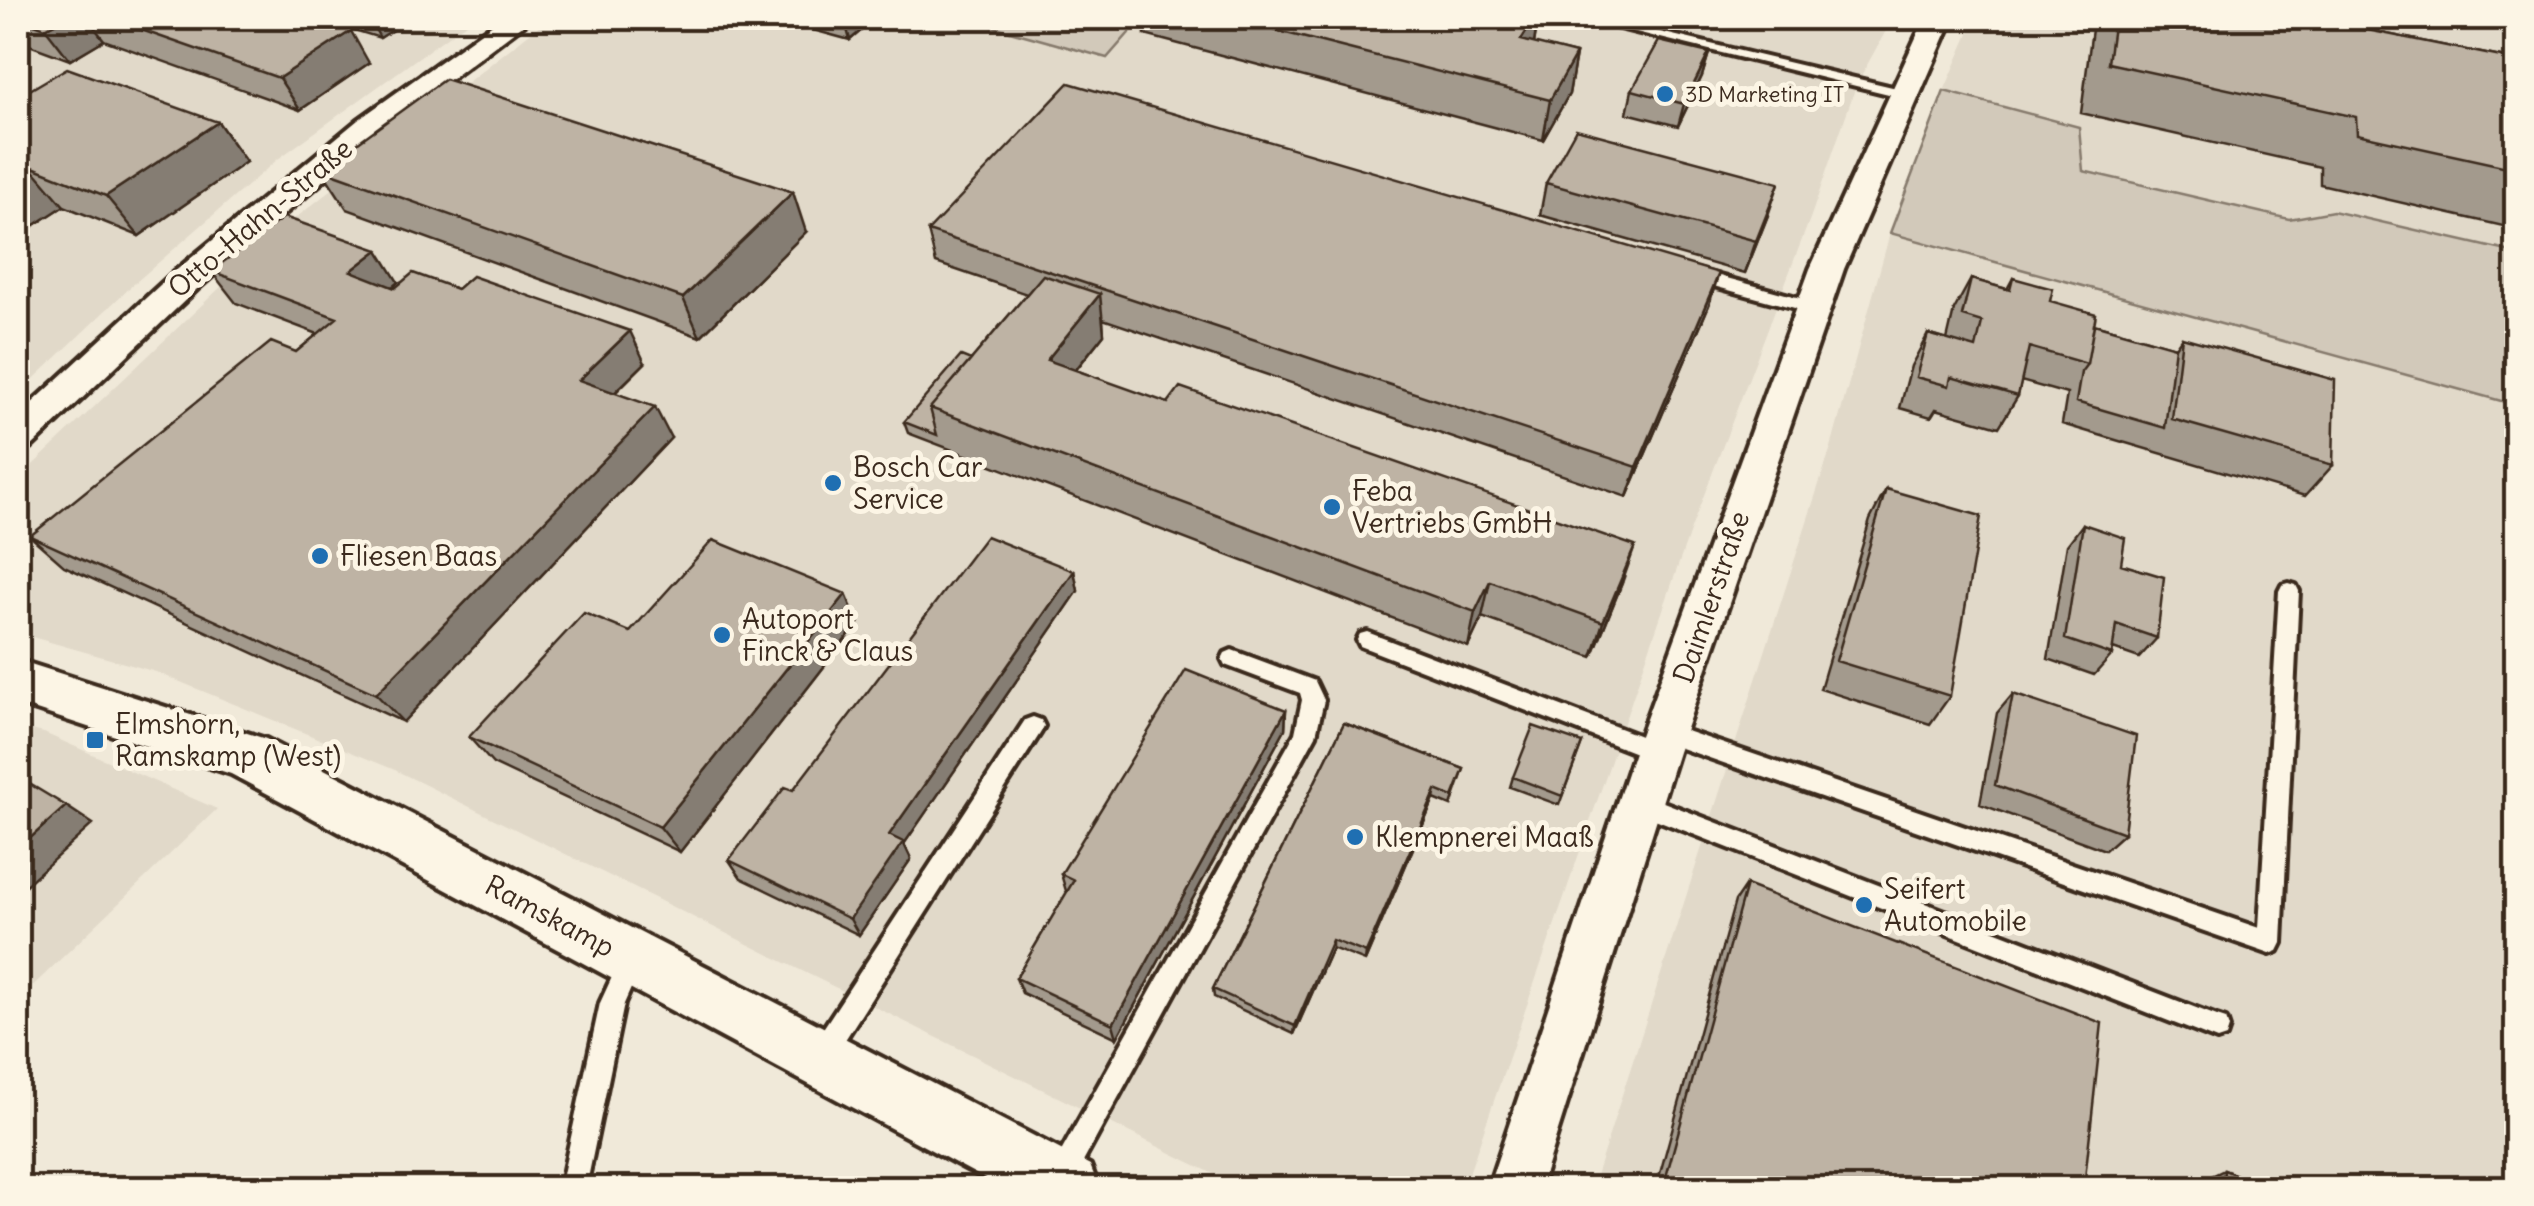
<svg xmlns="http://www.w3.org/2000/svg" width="2534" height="1206" viewBox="0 0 2534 1206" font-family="Delius,sans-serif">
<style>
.built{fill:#e1d9c9}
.green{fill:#d2c9ba;stroke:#867a6c;stroke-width:2.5}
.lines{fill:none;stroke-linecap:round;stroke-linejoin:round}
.service-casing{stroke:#3b2a1e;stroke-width:8}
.minor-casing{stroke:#3b2a1e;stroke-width:8}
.tertiary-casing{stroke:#3b2a1e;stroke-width:8}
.service{fill:#fcf5e5;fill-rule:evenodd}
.minor{fill:#fcf5e5;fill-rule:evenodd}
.tertiary{fill:#fcf5e5;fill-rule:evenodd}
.wall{fill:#a39a8d;stroke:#3b2a1e;stroke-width:2.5}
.shaded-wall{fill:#857d73;stroke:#3b2a1e;stroke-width:2.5}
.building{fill:#beb3a4;stroke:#3b2a1e;stroke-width:2.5}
.poi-dot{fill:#1f6fb2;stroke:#fcf5e5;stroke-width:4}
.labels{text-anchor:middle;stroke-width:10;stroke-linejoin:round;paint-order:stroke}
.far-poi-label{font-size:22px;fill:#3b2a1e;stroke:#fcf5e5;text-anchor:start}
.street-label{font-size:28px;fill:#3b2a1e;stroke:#fcf5e5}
.poi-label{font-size:28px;fill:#3b2a1e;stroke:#fcf5e5;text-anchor:start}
</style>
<rect width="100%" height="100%" fill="#f0e9d9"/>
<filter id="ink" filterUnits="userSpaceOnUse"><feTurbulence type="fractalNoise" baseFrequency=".01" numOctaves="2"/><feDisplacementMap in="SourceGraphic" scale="20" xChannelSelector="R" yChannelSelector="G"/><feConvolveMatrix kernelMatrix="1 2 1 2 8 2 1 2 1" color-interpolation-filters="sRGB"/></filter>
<g filter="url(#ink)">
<path class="built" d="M18,18H473L278,159L128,289L18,394Z
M549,18H963L1106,58L1142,18H1893L1857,83L1811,216L1689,534L1464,1188H1242L395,770L156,672L18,633V479L283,228Z
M1976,18H2516V253L2333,211L2289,219L2083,171L2078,127L1944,91Z
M1890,233L2516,405V1188H1592L1832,444Z
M18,727L44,733L217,809L18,1000Z"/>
<path class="green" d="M963,18H1142L1107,58Z
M1944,91L2079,127L2083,171L2289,219L2333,211L2516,253V405L1890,233Z"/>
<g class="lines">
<defs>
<path id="service" d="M1579,18H1601L1905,90L1912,94L1905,98Z
M1690,268L1819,303L1821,307L1813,313L1684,278V270Z
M2289,583L2296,585L2299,591L2282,943L2278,951L2270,954L1655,739L1652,732L1655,725L1663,723L2259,928L2279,591L2282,585Z
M1367,632L1664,745L1667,752L1664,759L1656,761L1360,646L1357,640L1360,634Z
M1232,650L1315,681L1324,700L1316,735L1070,1186H1052L1048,1177L1052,1168L1295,733L1302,700L1300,693L1225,665L1222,659L1225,653Z
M1033,717L1041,720L1044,726L1041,732L829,1065L820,1068L811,1065L808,1056L811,1047L1025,720Z
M1640,793L2217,1016L2226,1019L2229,1028L2226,1037L2217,1040L1632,810L1629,803L1632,796Z
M631,950L639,953L643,961L624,1004L586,1188H560L600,1003L623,953Z"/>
<path id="minor" d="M501,18H532L380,132L197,289L31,447L18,450V416L173,273L358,120Z
M1925,18H1953L1844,269L1678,752L1540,1188H1488L1634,752L1810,269Z"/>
<path id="tertiary" d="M18,660L266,739L1090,1165L1099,1188H1002L231,774L18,704Z"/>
</defs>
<use href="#service" class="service-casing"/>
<use href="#minor" class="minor-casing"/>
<use href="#tertiary" class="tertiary-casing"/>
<use href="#service" class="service"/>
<use href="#minor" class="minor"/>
<use href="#tertiary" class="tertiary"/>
</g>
<path class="wall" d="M18,18H310L369,63L300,110L104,40L70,60L18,41Z
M315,18H411L380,38Z
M769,18H876L850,40Z
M1144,18H1538L1534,44L1576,54L1569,94L1543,140L1145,35Z
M1768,18H1795L1793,23Z
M2098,18H2308L2516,60V229L2320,184V167L2081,113L2092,29Z
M1709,53L1702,76L1678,126L1627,113L1632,90Z
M18,97L218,122L246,162L139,236L64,206L18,236Z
M321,169L806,232L700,337L347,209Z
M1546,183L1768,215L1745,273L1540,215Z
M928,231L1709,305L1627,497L1103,319L1104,334L1076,370L1622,583L1592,657L1482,617L1468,647L908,433L904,422L971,360L1027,294L936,263Z
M211,271L398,282L393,287L645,363L615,393L671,438L403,722L64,566L30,536L296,352L318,334L236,303Z
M2013,278L2050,301L2094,324L2175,347L2182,337L2333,465L2305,496L2062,424L2067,394L2021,381L2018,396L1999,427L1936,409L1931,417L1900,408L1911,366L1928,334L1947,340L1954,310L1971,279L2007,289Z
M1886,489L1950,696L1930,724L1820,689L1870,520Z
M2083,524L2121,564L2157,638L2139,658L2113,649L2112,655L2094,675L2048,659L2067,545Z
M1074,571L1078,591L904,844L911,859L859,935L741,878L729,860L793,790Z
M858,623L680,852L493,764L469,737L630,632Z
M2013,694L2124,833L2105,850L1980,804L1997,713Z
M1286,710L1285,729L1117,1038L1022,993L1016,978L1068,892L1066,891L1061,874Z
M1344,723L1464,769L1451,806L1434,799L1365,961L1332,948L1294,1034L1214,997L1213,989Z
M1582,743L1559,805L1510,787L1513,777Z
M1746,885L2084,1188H1656L1735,901Z
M2224,1170L2269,1188H2199V1182Z"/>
<path class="shaded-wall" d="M64,18H87L104,40L70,60L45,28Z
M369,18H411L380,38Z
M844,18H876L850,40Z
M1535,18H1538L1533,49L1521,40Z
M351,31L369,63L300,110L279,78Z
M1709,53L1702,76L1678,126L1684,104Z
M1576,54L1569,94L1543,140L1550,100Z
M218,122L246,162L139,236L106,196Z
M30,166L64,206L18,236V174Z
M1779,183L1768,215L1745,273L1756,241Z
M793,192L806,232L700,337L683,298Z
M378,250L398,282L373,303L351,271Z
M1719,273L1709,305L1627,497L1637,467Z
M1100,294L1104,334L1053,398L1047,360Z
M630,331L645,363L596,411L579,380Z
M655,407L671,438L403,722L376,694Z
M1635,546L1622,583L1592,657L1603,622Z
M1074,571L1078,591L904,844L911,859L859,935L850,919L889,835Z
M1490,581L1482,617L1468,647L1475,612Z
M846,594L858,623L680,852L660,827Z
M1286,710L1285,729L1117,1038L1113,1024Z
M1436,790L1434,799L1365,961L1366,953Z
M66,806L93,824L18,892V849Z
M1332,940V948L1294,1034L1295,1026Z"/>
<path class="building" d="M18,18H64L45,28Z
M107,18H310L351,31L279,78Z
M1227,18H1535L1521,40L1576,54L1550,100Z
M2114,18H2308L2516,60V169L2357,134L2356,117L2108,63Z
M1659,41L1709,53L1684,104L1632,90Z
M67,68L218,122L106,196L30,166L18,174V97Z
M445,79L793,192L683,298L321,169Z
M1069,83L1719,273L1637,467L928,231Z
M1576,129L1779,183L1756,241L1546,183Z
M284,217L378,250L351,271L395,288L413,273L457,289L472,276L630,331L579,380L655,407L376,694L30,536L271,342L296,352L337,318L211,271Z
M1043,275L1100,294L1047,360L1168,403L1180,387L1635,546L1603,622L1490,581L1475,612L930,408Z
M2013,278L2053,289L2050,301L2096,314L2087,364L2029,347L2018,396L1951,377L1949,386L1916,377L1928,334L1976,348L1982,322L1962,316L1971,279L2010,290Z
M2094,324L2175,347L2165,428L2076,402L2081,372L2087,364Z
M2182,337L2335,380L2333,465L2172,419Z
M961,356L971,360L930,408L937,435L904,422Z
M1886,489L1981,516L1950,696L1836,661Z
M2083,524L2125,538L2121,564L2164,577L2157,638L2116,624L2112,655L2065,639Z
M986,536L1074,571L889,835L903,842L850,919L729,860L785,787L793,790Z
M713,540L846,594L660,827L469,737L584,613L630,632Z
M1186,670L1286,710L1113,1024L1016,978L1074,880L1061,874Z
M2013,694L2136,736L2124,833L1995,785Z
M1344,723L1464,769L1453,797L1436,790L1366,953L1332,940L1295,1026L1213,989Z
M1533,726L1582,743L1562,796L1513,777Z
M18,777L66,806L18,849Z
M1746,885L2102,1023L2084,1188H1663Z
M2224,1170L2269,1188H2223Z"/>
</g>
<g class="poi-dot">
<circle cx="1665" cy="94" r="10"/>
<circle cx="833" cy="483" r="10"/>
<circle cx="1332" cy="507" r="10"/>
<circle cx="320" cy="556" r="10"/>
<circle cx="722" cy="635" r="10"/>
<rect x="85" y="730" width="20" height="20" rx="5"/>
<circle cx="1355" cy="837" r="10"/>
<circle cx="1864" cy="905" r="10"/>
</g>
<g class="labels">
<g class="far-poi-label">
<text x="1685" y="102">3D Marketing IT</text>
</g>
<g class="street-label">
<text transform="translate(260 218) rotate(-40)" y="10">Otto-Hahn-Straße</text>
<text transform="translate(1711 597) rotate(-71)" y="10">Daimlerstraße</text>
<text transform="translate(550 916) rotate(28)" y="10">Ramskamp</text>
</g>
<g class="poi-label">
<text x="853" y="477">Bosch Car<tspan x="853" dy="32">Service</tspan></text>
<text x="1352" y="501">Feba<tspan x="1352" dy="32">Vertriebs GmbH</tspan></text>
<text x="340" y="566">Fliesen Baas</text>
<text x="742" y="629">Autoport<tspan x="742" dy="32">Finck &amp; Claus</tspan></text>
<text x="115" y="734">Elmshorn,<tspan x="115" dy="32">Ramskamp (West)</tspan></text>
<text x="1375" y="847">Klempnerei Maaß</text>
<text x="1884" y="899">Seifert<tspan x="1884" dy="32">Automobile</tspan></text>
</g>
</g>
<rect width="2534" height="1206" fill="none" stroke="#fcf5e5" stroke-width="60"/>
<rect x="30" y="30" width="2474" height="1146" fill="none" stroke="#3b2a1e" stroke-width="4" filter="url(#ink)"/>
</svg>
